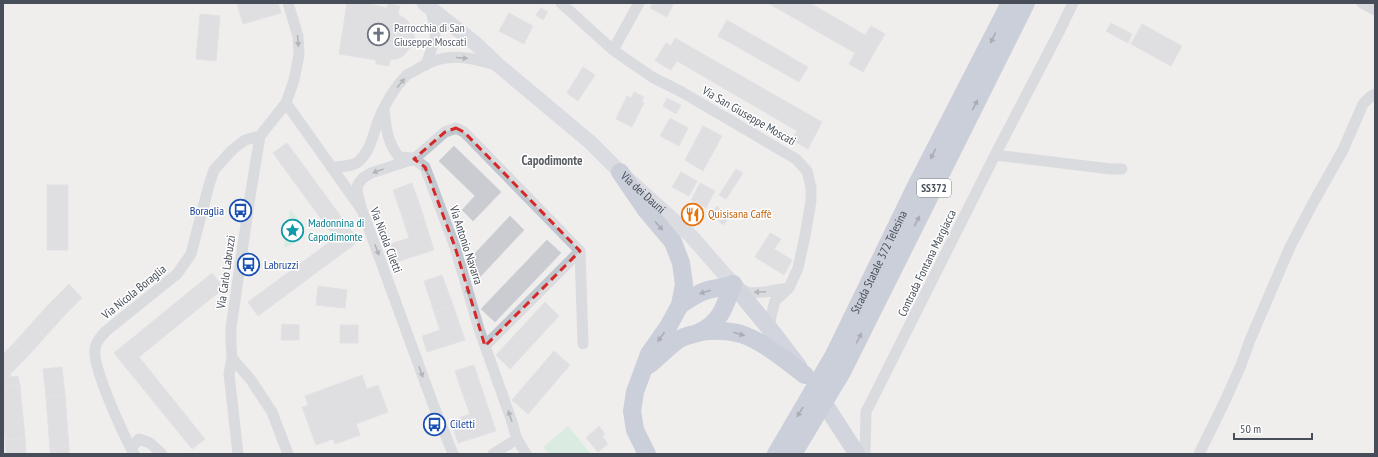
<svg xmlns="http://www.w3.org/2000/svg" width="1378" height="457" viewBox="0 0 1378 457" font-family="'PT Sans Narrow',sans-serif">
<style>
.green{fill:#beebd4}
.building{fill:#caccd2;stroke:#d1d3d8}
.lines{fill:none;stroke-linecap:round;stroke-linejoin:round}
.minor{stroke:#bfc6ce;stroke-width:11}
.secondary{stroke:#c1c8d5;stroke-width:15}
.primary{stroke:#aeb9ca;stroke-width:17}
.trunk{stroke:#9baac2;stroke-width:18}
.oneway{fill:#58606e}
.oneway2{fill:#6b727c}
.marked{fill:none;stroke:#d62828;stroke-width:3;stroke-dasharray:8 5;stroke-linejoin:round}
.labels{text-anchor:middle;stroke-width:3;stroke-linejoin:round;paint-order:stroke}
.shield{fill:#fff;stroke:#7e838b;stroke-width:1}
.shield-label{font-size:11px;font-weight:bold;fill:#474e59}
.worship-label{font-size:12px;fill:#5b616d;stroke:#fff;text-anchor:start}
.street-label{font-size:12px;fill:#474e59;stroke:#fff}
.transit-label{font-size:12px;fill:#164399;stroke:#fff;text-anchor:start}
.food-label{font-size:12px;fill:#c56008;stroke:#fff;text-anchor:start}
.culture-label{font-size:12px;fill:#0d838f;stroke:#fff;text-anchor:start}
.neighbourhood-label{font-size:13px;font-weight:bold;fill:#5a5d62;stroke:#fff}
</style>
<rect width="100%" height="100%" fill="#f0eded"/>
<path class="green" d="M290,209L299,220L300,240L284,248Z
M568,426L591,454H549L543,447Z"/>
<path class="building" d="M237,3H278L281,13L243,24Z
M347,3H366L387,8L388,3L400,6L398,14L407,20L411,26L413,33L415,37V46L410,48L403,56L397,59L390,60L389,66L376,64V60L339,54Z
M653,3H674L667,17L650,8Z
M768,3H810L865,35L871,26L885,34L863,72L849,64L855,53Z
M541,8L548,12L543,20L536,15Z
M509,13L533,26L524,44L499,31Z
M200,14L220,16L216,61L196,59Z
M727,20L808,67L799,82L718,36Z
M1111,23L1132,34L1128,43L1106,31Z
M1142,24L1182,46L1171,66L1131,44Z
M675,38L822,122L808,149L792,140L797,131L677,61L671,70L655,61L666,43L671,46Z
M583,67L595,75L578,101L567,93Z
M634,92L644,97L642,102L644,103L632,127L616,119L627,96L631,98Z
M667,98L681,105L676,114L663,106Z
M670,118L688,128L679,146L660,136Z
M703,126L722,136L703,171L685,160Z
M287,143L359,241L258,316L248,302L335,238L273,153Z
M454,146L501,192L473,221L462,210L475,196L439,161Z
M736,169L743,173L726,199L719,195Z
M681,172L697,181L689,196L672,187Z
M412,183L423,215L404,222L393,190Z
M700,183L715,191L706,208L691,200Z
M47,185H68V250H47Z
M717,206L729,218L723,225L710,213Z
M423,215L434,250L396,262L390,244L409,238L404,222Z
M510,216L524,230L480,277L465,264Z
M770,233L781,239L774,249L792,260L784,275L755,257Z
M547,240L561,253L495,322L481,309Z
M212,273L224,288L139,357L205,439L192,449L114,353Z
M442,275L453,305L434,312L424,281Z
M69,284L82,298L63,317L49,304Z
M318,286L347,290L345,308L316,305Z
M545,302L559,316L510,369L496,355Z
M49,304L63,317L45,337L31,324Z
M453,305L465,340L427,352L422,336L440,330L434,312Z
M31,324L45,337L28,356L14,343Z
M282,324L299,325V340H281Z
M340,325H358V343H340Z
M14,343L28,356L10,374L11,377L18,376L20,385L3,386V354Z
M554,351L570,365L528,414L512,400Z
M474,365L484,395L465,401L455,371Z
M62,367L65,395L46,397L43,369Z
M362,375L367,389L378,385L388,412L356,424L360,435L335,444L333,439L316,445L302,407L308,405L305,396Z
M20,385L25,438L5,440L3,415V386Z
M65,395L69,447L50,449L46,397Z
M484,395L496,431L458,443L451,421L470,414L465,401Z
M599,426L605,434L602,436L608,444L598,452L586,438Z
M25,438L26,454H6L5,440Z
M69,447V454H50V449Z"/>
<g class="lines">
<path class="minor" d="M561,3L613,50L652,77L680,91L796,159L807,171L811,187V201L805,236L798,268L789,288L775,301L771,316L770,329
M1362,3L1375,10
M613,50L639,3
M426,65L435,39V27L431,10
M286,103L362,210L433,404L453,454
M384,109C386,128 387,142 399,157L412,158
M995,155L1111,169H1122
M414,159L425,167L455,247L479,329L511,419L517,439L493,454
M331,167C340,167 350,167 358,162C370,152 372,138 377,124C382,109 395,86 407,75C412,72 418,69 423,66C430,62 438,59 446,58C463,55 481,61 497,65
M362,210L357,192L358,184L363,178L371,173L414,159L445,132L456,128L464,132L580,251L583,344
M737,287L749,293L765,292L788,288
M485,346L580,251
M232,358L251,380L272,412L288,454
M517,439L526,454
M131,448L139,439L150,443L162,454
M134,454C124,436 92,367 95,349C96,342 101,336 106,331L177,274L191,254L209,185L214,170L232,150L245,140L260,136
M238,454L229,374L232,358L231,343V328L250,197L260,136L286,103L294,80L299,55L298,36L288,3
M865,454L866,412L995,155L1059,32L1073,3
M1199,454L1225,401L1241,365L1250,340L1290,247L1313,203L1343,150L1363,104L1370,97L1375,94"/>
<path class="secondary" id="s1" d="M424,3L476,44L498,65L590,142L620,172L691,236L733,284"/>
<path class="primary" d="M733,284L770,329L799,367
M817,392L857,454"/>
<g class="trunk">
<path d="M620,172L646,210L673,242L681,263L684,284L680,305L668,327L649,354L635,392L632,411L635,430L647,454"/>
<path d="M680,305C688,300 696,294 705,291C714,288 723,288 733,284"/>
<path d="M700,332C714,330 727,330 741,334C763,341 786,361 805,375"/>
<path d="M649,365C658,358 671,344 680,339C686,335 694,335 700,332C722,321 725,305 733,284"/>
<path id="s2" d="M776,454L834,355L917,184L1010,3"/>
<path d="M793,454L842,372L1026,3"/>
</g>
</g>
<defs><path id="oneway-solid" d="M-6-.8H1V-3.2L6.5 0L1 3.2V.8H-6Z"/></defs>
<g class="oneway">
<use href="#oneway-solid" transform="translate(993 38) rotate(116)"/>
<use href="#oneway-solid" transform="translate(975 105) rotate(-63)"/>
<use href="#oneway-solid" transform="translate(933 154) rotate(117)"/>
<use href="#oneway-solid" transform="translate(917 221) rotate(-63)"/>
<use href="#oneway-solid" transform="translate(659 226) rotate(50)"/>
<use href="#oneway-solid" transform="translate(705 292) rotate(162)"/>
<use href="#oneway-solid" transform="translate(739 334) rotate(16)"/>
<use href="#oneway-solid" transform="translate(661 337) rotate(126)"/>
<use href="#oneway-solid" transform="translate(859 338) rotate(-63)"/>
<use href="#oneway-solid" transform="translate(800 412) rotate(121)"/>
</g>
<g class="oneway2">
<use href="#oneway-solid" transform="translate(298 41) rotate(85)"/>
<use href="#oneway-solid" transform="translate(462 58) rotate(5)"/>
<use href="#oneway-solid" transform="translate(401 83) rotate(-50)"/>
<use href="#oneway-solid" transform="translate(425 170) rotate(-119)"/>
<use href="#oneway-solid" transform="translate(378 171) rotate(160)"/>
<use href="#oneway-solid" transform="translate(377 250) rotate(69)"/>
<use href="#oneway-solid" transform="translate(760 292) rotate(177)"/>
<use href="#oneway-solid" transform="translate(468 293) rotate(-106)"/>
<use href="#oneway-solid" transform="translate(421 372) rotate(70)"/>
<use href="#oneway-solid" transform="translate(510 416) rotate(-109)"/>
</g>
<path d="M0 0H1378V457H0ZM456,128L464,132L580,251L485,346L455,247L425,167L414,159L445,132Z" fill="#f0eded" fill-opacity=".55" fill-rule="evenodd"/>
<path class="marked" d="M456,128L464,132L580,251L485,346L455,247L425,167L414,159L445,132Z"/>
<defs>
<symbol id="church-ring" viewBox="-11 -11 22 22"><circle r="9.5" fill="#fff" stroke="#6b7280" stroke-width="1.5"/><path d="M-1.2-6h2.4v3.5h3.3v2.4h-3.3V6h-2.4V-.1h-3.3v-2.4h3.3Z" fill="#6b7280"/></symbol>
<symbol id="bus-ring" viewBox="-11 -11 22 22"><circle r="9.5" fill="#fff" stroke="#1a4fb4" stroke-width="1.5"/><path d="M-5-6H5V4H4V6H2V4H-2V6H-4V4H-5ZM-3.5-4V0h7V-4ZM-3.5 1.2v1.5H-2V1.2ZM2 1.2v1.5H3.5V1.2Z" fill="#1a4fb4"/></symbol>
<symbol id="restaurant-ring" viewBox="-11 -11 22 22"><circle r="9.5" fill="#fff" stroke="#e8710a" stroke-width="1.5"/><path d="M-5-6h1v4h1v-4h1v4h1v-4h1v5L-1.5 .5V6h-2V.5L-5-1ZM5-6V6H3V1.5H1.5Q1.5-4 5-6Z" fill="#e8710a"/></symbol>
<symbol id="sight-ring" viewBox="-11 -11 22 22"><circle r="9.5" fill="#fff" stroke="#0f9aa8" stroke-width="1.5"/><path d="M0-6L1.8-2.2L6-1.7L2.9 1.2L3.7 5.4L0 3.3L-3.7 5.4L-2.9 1.2L-6-1.7L-1.8-2.2Z" fill="#0f9aa8"/></symbol>
</defs>
<g fill-rule="evenodd">
<use href="#church-ring" x="366" y="22" width="25" height="25"/>
<use href="#bus-ring" x="228" y="198" width="25" height="25"/>
<use href="#restaurant-ring" x="680" y="202" width="25" height="25"/>
<use href="#sight-ring" x="280" y="218" width="25" height="25"/>
<use href="#bus-ring" x="236" y="252" width="25" height="25"/>
<use href="#bus-ring" x="422" y="412" width="25" height="25"/>
</g>
<g class="labels">
<rect class="shield" x="917" y="179" width="34" height="18" rx="3"/>
<g class="shield-label">
<text x="934" y="192">SS372</text>
</g>
<g class="worship-label">
<text x="394" y="32">Parrocchia di San<tspan x="394" dy="14">Giuseppe Moscati</tspan></text>
</g>
<g class="street-label">
<text transform="translate(749 116) rotate(30)" y="4">Via San Giuseppe Moscati</text>
<text dy="4" stroke="none"><textPath href="#s1" startOffset="290">Via dei Dauni</textPath></text>
<text transform="translate(386 240) rotate(69)" y="4">Via Nicola Ciletti</text>
<text transform="translate(466 245) rotate(72)" y="4">Via Antonio Navarra</text>
<text dy="4" stroke="none"><textPath href="#s2" startOffset="218">Strada Statale 372 Telesina</textPath></text>
<text transform="translate(927 263) rotate(-64)" y="4">Contrada Fontana Margiacca</text>
<text transform="translate(226 272) rotate(-82)" y="4">Via Carlo Labruzzi</text>
<text transform="translate(134 292) rotate(-39)" y="4">Via Nicola Boraglia</text>
</g>
<g class="transit-label">
<text x="224" y="215" text-anchor="end">Boraglia</text>
<text x="264" y="269">Labruzzi</text>
<text x="450" y="428">Ciletti</text>
</g>
<g class="food-label">
<text x="708" y="218">Quisisana Caffè</text>
</g>
<g class="culture-label">
<text x="308" y="227">Madonnina di<tspan x="308" dy="14">Capodimonte</tspan></text>
</g>
<g class="neighbourhood-label">
<text x="552" y="165">Capodimonte</text>
</g>
</g>
<rect width="1378" height="457" fill="none" stroke="#474e59" stroke-width="8"/>
<path d="M1234 433v6h78v-6" fill="none" stroke="#474e59" stroke-width="2"/>
<text x="1240" y="433" font-size="12" fill="#474e59" stroke="#ffffff" stroke-width="3" paint-order="stroke">50 m</text>
</svg>
